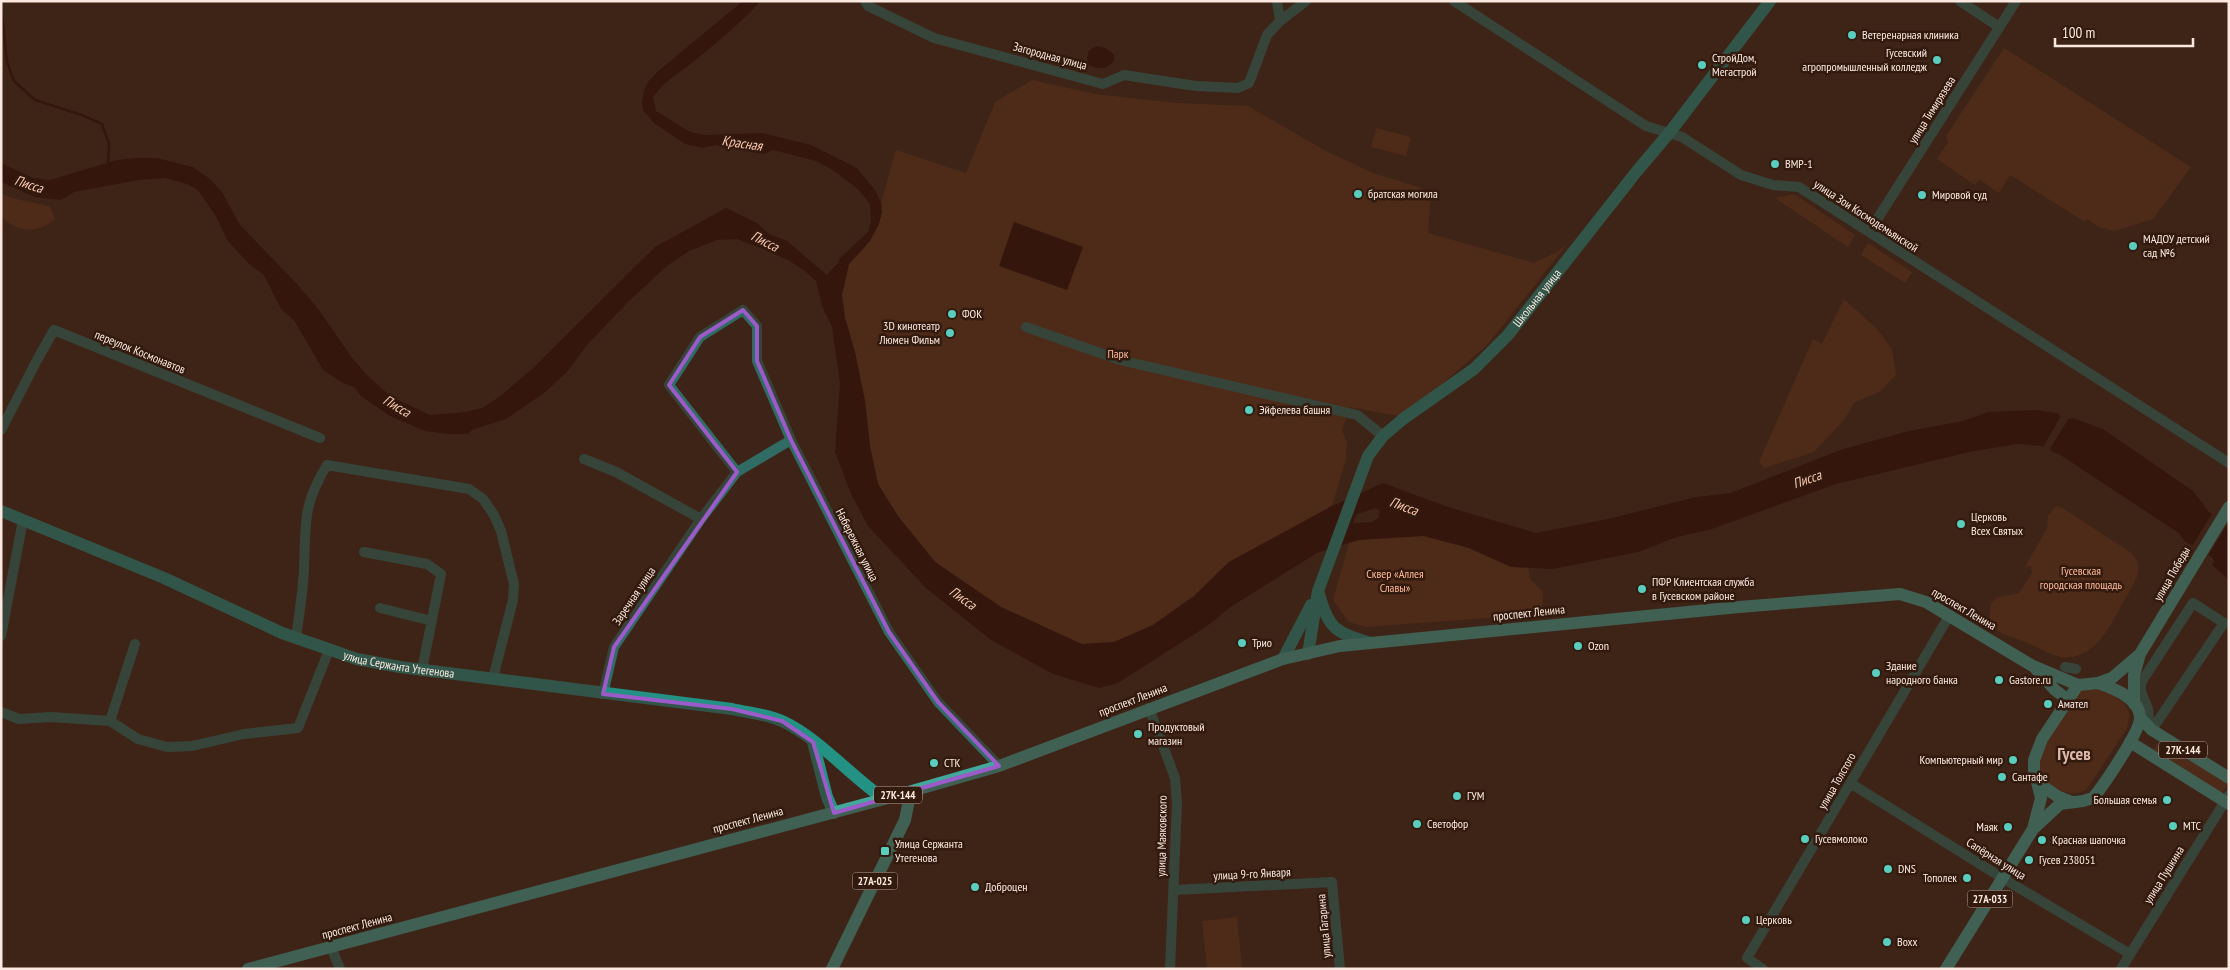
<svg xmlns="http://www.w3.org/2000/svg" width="2230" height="970" viewBox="0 0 2230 970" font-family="'PT Sans Narrow',sans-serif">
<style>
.green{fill:#633119}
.water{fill:#280500;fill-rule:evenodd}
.pier{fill:#3e2418}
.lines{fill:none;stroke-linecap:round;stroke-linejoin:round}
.stream{stroke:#280500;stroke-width:2.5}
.street{stroke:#306c64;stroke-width:10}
.secondary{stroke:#239183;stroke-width:12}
.primary{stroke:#41a89a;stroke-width:12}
.marked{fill:none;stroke:#9b5bc8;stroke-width:4;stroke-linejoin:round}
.poi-dot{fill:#5acebe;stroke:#331a0e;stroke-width:2}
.labels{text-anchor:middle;stroke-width:5;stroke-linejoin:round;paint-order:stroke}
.shield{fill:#331a0e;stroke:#bfaba2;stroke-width:1}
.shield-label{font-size:11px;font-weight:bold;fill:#fbe9e1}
.poi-label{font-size:12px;fill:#fbe9e1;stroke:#331a0e;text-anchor:start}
.street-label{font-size:12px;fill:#fbe9e1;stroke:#331a0e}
.park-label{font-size:12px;fill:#fdb99a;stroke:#331a0e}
.water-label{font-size:14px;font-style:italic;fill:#fcc8b1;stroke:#331a0e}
.district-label{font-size:18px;font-weight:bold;fill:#dcb9ab;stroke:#331a0e}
</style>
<rect width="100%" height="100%" fill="#3e2418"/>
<path class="green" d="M2004,48L2191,167L2153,219L2114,231L2099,227L2087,219L2085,222L2010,175L1999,193L1979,179L1975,185L1937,159L1948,142L1946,136Z
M1032,80L1095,94L1177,103L1248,106L1324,150L1373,173L1431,191L1428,233L1534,263L1557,252L1568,243L1487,345L1404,417L1349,407L1342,431L1347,442L1346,459L1332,506L1229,562L1194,596L1153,625L1114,642L1082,644L1051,632L1001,607L935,562L898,516L878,484L870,446L865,401L855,352L845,318L842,295L849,264L865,247L882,212L881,203L896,150L966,173L995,102Z
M1376,128L1411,137L1406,156L1371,147Z
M1,193C17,202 34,201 50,207L55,219C37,234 19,233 1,217Z
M1794,194L1855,235L1848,247L1775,198Z
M1868,243L1912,272L1905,283L1861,255Z
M1844,299L1877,329L1892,349L1896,375L1881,391L1855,402L1843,421L1814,452L1764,468L1759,462L1813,339L1822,344Z
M2056,506L2061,507L2130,552C2146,567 2136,580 2127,596C2116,613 2106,640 2087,651C2061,667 2046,649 2023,641C2008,635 1987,633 1990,611C1990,606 1992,601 1997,598C2003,595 2012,595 2019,593L2032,573L2031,566L2025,567L2047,528L2048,516Z
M1424,536L1469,548L1511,567H1528L1530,579L1543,592L1542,614L1366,627L1349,622L1333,600L1349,543C1373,535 1400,537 1424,536Z
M2081,688H2101L2123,702L2130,714L2127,728L2087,789C2071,800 2054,788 2041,777L2036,757Z
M2159,741L2228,784L2222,793L2153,750Z
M1237,917L1242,969H1207L1202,921Z"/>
<path class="water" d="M743,1H761C741,22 719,41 697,59C681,72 665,80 653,97L656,111L690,132L704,135L762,133L811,145L857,168L875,190L881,203L882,212L879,224L870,241L849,264L842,295L845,318L855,352L865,401L870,446L878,484L898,516L935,562L1001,607L1082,644L1114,642L1153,625L1194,596L1229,562L1332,506L1383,483L1448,507L1536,533L1608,519L1696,497L1731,493L1840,450L1909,431L1963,421L1988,412L2037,410L2057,413L2065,420L2073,418L2103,429L2193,491L2209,512L2229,524V580L2212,565L2214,562L2212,557L2184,541L2179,533L2171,528L2062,456L2041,446L2018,444L1974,451L1836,484L1712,529L1677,537L1638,552L1553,569L1511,567L1469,548L1424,536L1358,540L1317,553L1232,606L1207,626L1118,683L1099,688L1053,674L991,640L926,588L868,526L852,496L835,452L840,383L832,327L822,306L816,281L805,271L788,260L758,247L737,239L717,240L689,251L667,266L629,301L587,345L567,372L544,393L506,419L472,430L468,434H447L425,431L390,416L361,396L354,387L341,382L323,370L294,320L281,309L264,275L249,264L227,240L217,218L198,190L187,184L165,178L139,180L74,192L61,200L35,197L1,182V163L33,178L50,180L117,160L135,158H157L193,167L210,179L222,192L240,225L297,284L319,310L352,358L366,374L390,396L430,415L465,412L482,408L499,397L532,369L655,247L726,208L757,223L769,234L787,241L827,275L838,263L840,258L868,232L871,221L870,204L858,189L831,169L816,161L793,155L773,150L764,154L715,145L703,148L685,144L654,123L643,110L642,102L644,90L648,82L657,72ZM1376,508L1380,511L1378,518L1372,522L1353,523L1357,514Z
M1097,46L1105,48L1114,54V61C1106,70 1100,70 1089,65L1087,58L1089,50Z
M1014,222L1083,247L1067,290L999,266Z"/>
<path class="pier" d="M2062,414L2069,418L2048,452L2042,449Z
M2213,512L2229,522L2207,557L2191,548Z"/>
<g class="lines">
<path class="stream" d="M1,4L7,62L14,81L35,100L82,115L102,124L109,144L108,166"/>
<path class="street" d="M865,1L868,6L934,38L1103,84L1124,75L1196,86L1238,88L1249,83L1267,35L1280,21L1306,1
M1277,1L1280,21
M1454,1L1646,126L1682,137L1741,175L1773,185L1799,187L2229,463
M1960,1L1999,27
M1869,232L2016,1
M1026,327L1120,360L1357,415L1383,436
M1,430L37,360L54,330L320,438
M584,459L616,472L701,519
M737,472L669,385L700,337L743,310L757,326V361L791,440L889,632L938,702L999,766
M364,552L427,564L441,574L422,670
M2193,603L2224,623L2153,728C2146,722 2150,717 2148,709C2145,698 2138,693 2142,681Z
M380,608L432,621
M1,636L23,520
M296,638C299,615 303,592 304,569C306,523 302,506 327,465L469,489L483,499L494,515L501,531L514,584L513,600L493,678
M2065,667L2076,669
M603,694L614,647L701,519L737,472L791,440
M1149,708L1175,778L1177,803L1170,969
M1,712L19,719L51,717L110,721L138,739L167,747L192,746L244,734L298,728L329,650
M110,721L135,644
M1850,783L2004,879L2130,954
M1174,890L1332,882L1340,969
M331,947L340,969
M1763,969L1747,958L1949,616
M2121,969L2229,795"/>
<g class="secondary">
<path id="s1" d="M1,511L164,578L282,633L357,659L400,667L732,709C749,713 768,714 784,722C818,738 852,777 884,799"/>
<path d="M1319,594C1329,630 1336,632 1370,643"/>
<path id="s2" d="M1308,654L1318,591L1368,456L1383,436L1403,419L1474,369L1508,335L1637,171L1670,132L1770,1"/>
<path d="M1283,659L1311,605"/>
<path d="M813,742L827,797L834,813"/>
</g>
<path class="primary" d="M2035,668L2055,690L2067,699
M2134,704V675L2140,654
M2140,718L2152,730L2229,778
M2130,742L2229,804
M2038,783L2057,796L2072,802
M2033,829L2041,798L2034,770V760L2042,739L2078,685L2098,683L2112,678L2140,654L2229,507
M248,969L884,799L999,766L1283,659L1340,646L1739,607L1900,594L1926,602L2031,665L2078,685
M832,969L905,820L909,800L907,792
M1946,969L2033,829L2060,804L2083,801L2093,798C2103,786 2140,732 2140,718C2140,698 2113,688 2098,683"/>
</g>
<path d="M0 0H2230V970H0ZM743,310L757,326V361L791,440L889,632L938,702L999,766L834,813L813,742L782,721L732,709L603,694L614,647L737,472L669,385L700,337Z" fill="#3e2418" fill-opacity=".55" fill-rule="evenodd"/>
<path class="marked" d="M743,310L757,326V361L791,440L889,632L938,702L999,766L834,813L813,742L782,721L732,709L603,694L614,647L737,472L669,385L700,337Z"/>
<g class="poi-dot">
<circle cx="1852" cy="35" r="5"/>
<circle cx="1937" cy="60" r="5"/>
<circle cx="1702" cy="65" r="5"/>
<circle cx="1775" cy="164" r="5"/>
<circle cx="1358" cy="194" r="5"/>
<circle cx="1922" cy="195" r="5"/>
<circle cx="2133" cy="246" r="5"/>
<circle cx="952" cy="314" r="5"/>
<circle cx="950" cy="333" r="5"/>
<circle cx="1249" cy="410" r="5"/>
<circle cx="1961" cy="524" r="5"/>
<circle cx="1642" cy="589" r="5"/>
<circle cx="1242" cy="643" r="5"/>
<circle cx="1578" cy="646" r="5"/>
<circle cx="1876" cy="673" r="5"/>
<circle cx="1999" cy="680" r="5"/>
<circle cx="2048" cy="704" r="5"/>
<circle cx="1138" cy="734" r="5"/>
<circle cx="2013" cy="760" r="5"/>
<circle cx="934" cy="763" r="5"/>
<circle cx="2002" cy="777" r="5"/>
<circle cx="1457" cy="796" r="5"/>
<circle cx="2167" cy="800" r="5"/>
<circle cx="1417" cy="824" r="5"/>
<circle cx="2173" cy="826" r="5"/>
<circle cx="2008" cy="827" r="5"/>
<circle cx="1805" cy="839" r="5"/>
<circle cx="2042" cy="840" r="5"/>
<rect x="880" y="846" width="10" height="10" rx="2.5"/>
<circle cx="2029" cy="860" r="5"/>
<circle cx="1888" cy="869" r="5"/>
<circle cx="1967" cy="878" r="5"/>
<circle cx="975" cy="887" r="5"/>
<circle cx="1746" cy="920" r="5"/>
<circle cx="1887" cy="942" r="5"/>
</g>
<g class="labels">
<g class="shield">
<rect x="2159" y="741.5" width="48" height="17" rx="4"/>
<rect x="874" y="786.5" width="48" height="17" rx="4"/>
<rect x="852.5" y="872.5" width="45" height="17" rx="4"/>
<rect x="1967.5" y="890.5" width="45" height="17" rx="4"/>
</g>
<g class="shield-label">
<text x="2183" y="754">27К-144</text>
<text x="898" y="799">27К-144</text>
<text x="875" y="885">27А-025</text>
<text x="1990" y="903">27А-033</text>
</g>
<g class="poi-label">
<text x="1862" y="39">Ветеренарная клиника</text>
<text x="1927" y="57" text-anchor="end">Гусевский<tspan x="1927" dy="14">агропромышленный колледж</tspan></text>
<text x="1712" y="62">СтройДом,<tspan x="1712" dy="14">Мегастрой</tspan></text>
<text x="1785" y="168">BMP-1</text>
<text x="1368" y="198">братская могила</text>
<text x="1932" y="199">Мировой суд</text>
<text x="2143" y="243">МАДОУ детский<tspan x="2143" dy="14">сад №6</tspan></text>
<text x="962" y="318">ФОК</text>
<text x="940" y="330" text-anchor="end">3D кинотеатр<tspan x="940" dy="14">Люмен Фильм</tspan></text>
<text x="1259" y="414">Эйфелева башня</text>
<text x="1971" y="521">Церковь<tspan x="1971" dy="14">Всех Святых</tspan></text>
<text x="1652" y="586">ПФР Клиентская служба<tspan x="1652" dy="14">в Гусевском районе</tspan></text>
<text x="1252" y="647">Трио</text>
<text x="1588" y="650">Ozon</text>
<text x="1886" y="670">Здание<tspan x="1886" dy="14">народного банка</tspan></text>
<text x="2009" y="684">Gastore.ru</text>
<text x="2058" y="708">Амател</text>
<text x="1148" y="731">Продуктовый<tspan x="1148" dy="14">магазин</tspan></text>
<text x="2003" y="764" text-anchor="end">Компьютерный мир</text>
<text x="944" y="767">СТК</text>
<text x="2012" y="781">Сантафе</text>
<text x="1467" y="800">ГУМ</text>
<text x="2157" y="804" text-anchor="end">Большая семья</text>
<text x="1427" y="828">Светофор</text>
<text x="2183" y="830">МТС</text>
<text x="1998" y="831" text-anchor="end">Маяк</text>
<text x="1815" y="843">Гусевмолоко</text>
<text x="2052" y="844">Красная шапочка</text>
<text x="895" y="848">Улица Сержанта<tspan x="895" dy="14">Утегенова</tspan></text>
<text x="2039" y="864">Гусев 238051</text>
<text x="1898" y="873">DNS</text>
<text x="1957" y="882" text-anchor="end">Тополек</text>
<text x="985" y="891">Доброцен</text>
<text x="1756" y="924">Церковь</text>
<text x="1897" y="946">Boxx</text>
</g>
<g class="street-label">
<text transform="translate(1050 56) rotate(15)" y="4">Загородная улица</text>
<text transform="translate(1932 110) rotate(-58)" y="4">улица Тимирязева</text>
<text transform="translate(1866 216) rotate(33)" y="4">улица Зои Космодемьянской</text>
<text dy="4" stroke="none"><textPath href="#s2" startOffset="441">Школьная улица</textPath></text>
<text transform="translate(140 352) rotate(22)" y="4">переулок Космонавтов</text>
<text transform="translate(857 545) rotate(63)" y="4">Набережная улица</text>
<text transform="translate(2172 574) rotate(-60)" y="4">улица Победы</text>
<text transform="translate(634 596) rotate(-56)" y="4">Заречная улица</text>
<text transform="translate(1964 609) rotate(30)" y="4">проспект Ленина</text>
<text transform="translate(1529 613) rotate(-6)" y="4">проспект Ленина</text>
<text dy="4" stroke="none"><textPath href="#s1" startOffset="428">улица Сержанта Утегенова</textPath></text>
<text transform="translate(1133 700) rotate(-21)" y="4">проспект Ленина</text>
<text transform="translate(1837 781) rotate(-60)" y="4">улица Толстого</text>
<text transform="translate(748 820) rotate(-15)" y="4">проспект Ленина</text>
<text transform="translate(1162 836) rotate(-89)" y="4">улица Маяковского</text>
<text transform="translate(1996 859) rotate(32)" y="4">Сапёрная улица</text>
<text transform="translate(1252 874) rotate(-3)" y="4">улица 9-го Января</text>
<text transform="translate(2164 875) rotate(-58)" y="4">улица Пушкина</text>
<text transform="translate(357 926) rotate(-15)" y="4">проспект Ленина</text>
<text transform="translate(1324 926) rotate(-95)" y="4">улица Гагарина</text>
</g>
<g class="park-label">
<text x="1118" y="358">Парк</text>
<text x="2081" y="575">Гусевская<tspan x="2081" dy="14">городская площадь</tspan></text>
<text x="1395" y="578">Сквер «Аллея<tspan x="1395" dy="14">Славы»</tspan></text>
</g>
<g class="water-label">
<text transform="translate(742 143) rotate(8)" y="5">Красная</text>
<text transform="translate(29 184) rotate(18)" y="5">Писса</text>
<text transform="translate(765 241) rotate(27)" y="5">Писса</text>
<text transform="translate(397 406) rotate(31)" y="5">Писса</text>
<text transform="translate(1807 479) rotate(-19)" y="5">Писса</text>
<text transform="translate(1404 506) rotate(20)" y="5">Писса</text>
<text transform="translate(963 598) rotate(35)" y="5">Писса</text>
</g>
<g class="district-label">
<text x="2074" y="760">Гусев</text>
</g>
</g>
<rect width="2230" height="970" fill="none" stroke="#fbe9e1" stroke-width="5"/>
<path d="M2055 38v8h138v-8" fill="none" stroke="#fbe9e1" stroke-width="2.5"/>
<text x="2062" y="38" font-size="15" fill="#fbe9e1" stroke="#331a0e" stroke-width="4" paint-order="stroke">100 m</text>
</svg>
